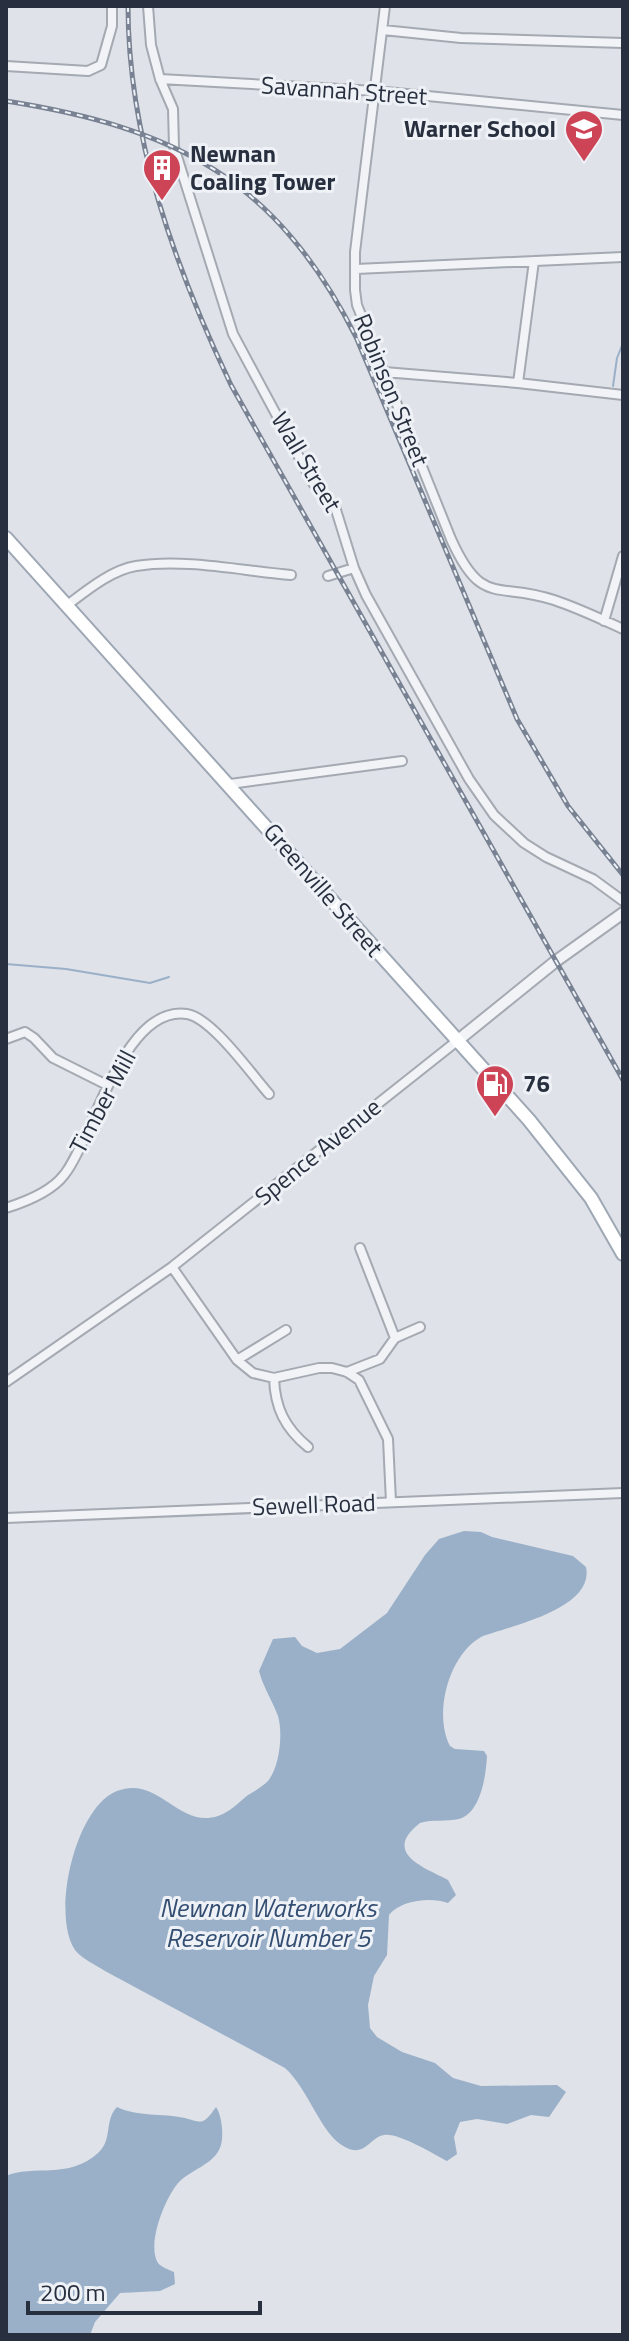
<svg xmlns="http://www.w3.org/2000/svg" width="629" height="2341" viewBox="0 0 629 2341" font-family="'Titillium Web',sans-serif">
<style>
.water{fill:#9ab0c8}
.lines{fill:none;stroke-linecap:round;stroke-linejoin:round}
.stream{stroke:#9ab0c8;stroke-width:2}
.minor-casing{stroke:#a4a9b2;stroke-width:12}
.tertiary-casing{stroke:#a4a9b2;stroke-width:14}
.primary-casing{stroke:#9ea7b4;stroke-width:16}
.minor{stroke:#f2f3f6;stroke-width:8}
.tertiary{stroke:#f2f3f6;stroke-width:10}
.primary{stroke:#fff;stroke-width:12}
.rail-casing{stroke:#788292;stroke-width:5}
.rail{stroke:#eef1f6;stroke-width:2;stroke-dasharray:6;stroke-linecap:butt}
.labels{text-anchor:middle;stroke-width:6;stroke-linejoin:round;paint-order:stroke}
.street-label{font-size:24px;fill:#28303f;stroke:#eef1f6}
.poi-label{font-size:24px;font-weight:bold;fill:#28303f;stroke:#eef1f6;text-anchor:start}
.water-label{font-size:26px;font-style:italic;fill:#334e72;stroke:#eef1f6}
</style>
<rect width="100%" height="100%" fill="#dfe2e8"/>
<path class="water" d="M464,1531L481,1532L492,1537L573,1556L586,1567C595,1609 510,1626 481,1637C449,1655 433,1713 450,1746L455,1749L484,1751L487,1756C486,1775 481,1813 459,1819C446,1822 433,1819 420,1823C381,1853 425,1868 448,1880L456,1895L448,1903C431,1897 401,1900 389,1915L387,1955L374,1976L368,2005L370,2028L377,2037L402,2052L435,2063L453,2078L481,2086L557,2085L566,2092L549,2117L531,2115L507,2124L477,2119L460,2122L454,2137L457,2154L447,2161C434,2154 397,2132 384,2135C370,2137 365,2158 345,2147C321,2135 308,2088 285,2068L105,1971C96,1965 82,1959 75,1950C51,1915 75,1807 117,1791C159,1775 178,1829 218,1816C230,1812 239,1802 248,1795C255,1791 263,1786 268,1781C280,1766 283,1733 278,1716C272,1700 263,1687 259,1671L273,1639L295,1637L302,1646L317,1653L340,1649L387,1613L425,1555L439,1539Z
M117,2107C138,2117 162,2113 185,2118C190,2119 198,2123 203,2121C208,2119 213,2111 216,2107C222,2115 225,2140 219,2150C212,2164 192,2170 180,2181C166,2195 146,2244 158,2263C161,2267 169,2270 174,2272L175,2284L160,2291L120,2293L95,2322L90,2335H6V2176C32,2164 69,2180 98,2153C113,2140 104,2120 117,2107Z"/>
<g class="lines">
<path class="stream" d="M613,386L617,358L623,343
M6,964L66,969L150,983L169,977"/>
<defs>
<path id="minor" d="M148,6L151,45L160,79L173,109L174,147L233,334L313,483L336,510L354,568L366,595L469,779L494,815L524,843L546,857L593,879L623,901
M385,6L355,252V290L357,305L451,539C482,608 497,581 554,600C578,608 601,619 623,629
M383,30L461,38L623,43
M6,66L88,71L101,65L112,26V6
M160,79L376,91L623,115
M356,269L623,257
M384,372L518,383L623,395
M518,383L534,261
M328,576L354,568
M66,606C86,591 111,570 136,566C184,558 243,571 291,575
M604,621L623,556
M230,784L402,761
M6,1039L25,1032L34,1038L53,1058L107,1085
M6,1208C25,1202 51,1192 64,1175C93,1139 123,1004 187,1014C212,1018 252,1075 269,1094
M172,1267L237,1360L253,1373L274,1378L319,1368H332L347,1372L359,1380L388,1439L391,1502
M395,1338L420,1327
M237,1360L286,1330
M347,1372L380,1359L395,1338L360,1248
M274,1378C275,1408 285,1428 308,1447
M6,1382L172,1267L457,1041
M6,1518L623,1493"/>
<path id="tertiary" d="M457,1041L556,961L623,913"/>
<path id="primary" d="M6,538L529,1120L591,1198L623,1254"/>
</defs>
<use href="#minor" class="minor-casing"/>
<use href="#tertiary" class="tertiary-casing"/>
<use href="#primary" class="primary-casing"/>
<use href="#minor" class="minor"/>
<use href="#tertiary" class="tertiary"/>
<use href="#primary" class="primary"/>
<defs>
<path id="rail" d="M128,6C128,138 175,267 231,385L623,1080
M6,101C176,128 276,179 356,337L517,719L568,806L623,875"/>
</defs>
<use href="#rail" class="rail-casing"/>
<use href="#rail" class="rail"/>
</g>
<defs>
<symbol id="school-pin" viewBox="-11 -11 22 30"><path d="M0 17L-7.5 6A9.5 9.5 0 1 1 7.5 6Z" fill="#cd4457" stroke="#eef1f6"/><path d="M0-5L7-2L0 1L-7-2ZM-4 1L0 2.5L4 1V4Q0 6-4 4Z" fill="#fff"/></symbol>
<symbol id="building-pin" viewBox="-11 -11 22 30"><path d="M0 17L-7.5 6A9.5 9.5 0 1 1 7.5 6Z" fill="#cd4457" stroke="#eef1f6"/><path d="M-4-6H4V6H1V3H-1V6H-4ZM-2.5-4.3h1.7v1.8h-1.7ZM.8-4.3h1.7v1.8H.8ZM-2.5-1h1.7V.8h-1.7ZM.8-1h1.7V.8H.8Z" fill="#fff"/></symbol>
<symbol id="fuel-pin" viewBox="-11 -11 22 30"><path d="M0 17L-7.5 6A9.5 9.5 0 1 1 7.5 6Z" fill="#cd4457" stroke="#eef1f6"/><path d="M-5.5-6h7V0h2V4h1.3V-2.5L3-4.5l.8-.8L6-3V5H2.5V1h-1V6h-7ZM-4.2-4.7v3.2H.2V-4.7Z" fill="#fff"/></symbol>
</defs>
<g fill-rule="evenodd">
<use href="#school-pin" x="562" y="107" width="44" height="60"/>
<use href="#building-pin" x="140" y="146" width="44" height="60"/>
<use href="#fuel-pin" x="473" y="1062" width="44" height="60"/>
</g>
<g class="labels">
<g class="street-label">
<text transform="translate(344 91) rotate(4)" y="8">Savannah Street</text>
<text transform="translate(391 390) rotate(68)" y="8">Robinson Street</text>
<text transform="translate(306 462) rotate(59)" y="8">Wall Street</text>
<text transform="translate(323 890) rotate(49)" y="8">Greenville Street</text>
<text transform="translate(103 1102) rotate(-62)" y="8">Timber Mill</text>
<text transform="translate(318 1152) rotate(-39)" y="8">Spence Avenue</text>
<text transform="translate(314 1505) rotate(-2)" y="8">Sewell Road</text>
</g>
<g class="poi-label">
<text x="556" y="137" text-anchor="end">Warner School</text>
<text x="190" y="162">Newnan<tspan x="190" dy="28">Coaling Tower</tspan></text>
<text x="523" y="1092">76</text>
</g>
<g class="water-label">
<text x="268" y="1917">Newnan Waterworks<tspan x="268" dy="30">Reservoir Number 5</tspan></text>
</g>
</g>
<rect width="629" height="2341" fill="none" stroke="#28303f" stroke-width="16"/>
<path d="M28 2301v12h232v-12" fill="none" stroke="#28303f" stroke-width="4"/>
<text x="40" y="2301" font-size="24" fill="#28303f" stroke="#eef1f6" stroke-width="6" paint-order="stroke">200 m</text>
</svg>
